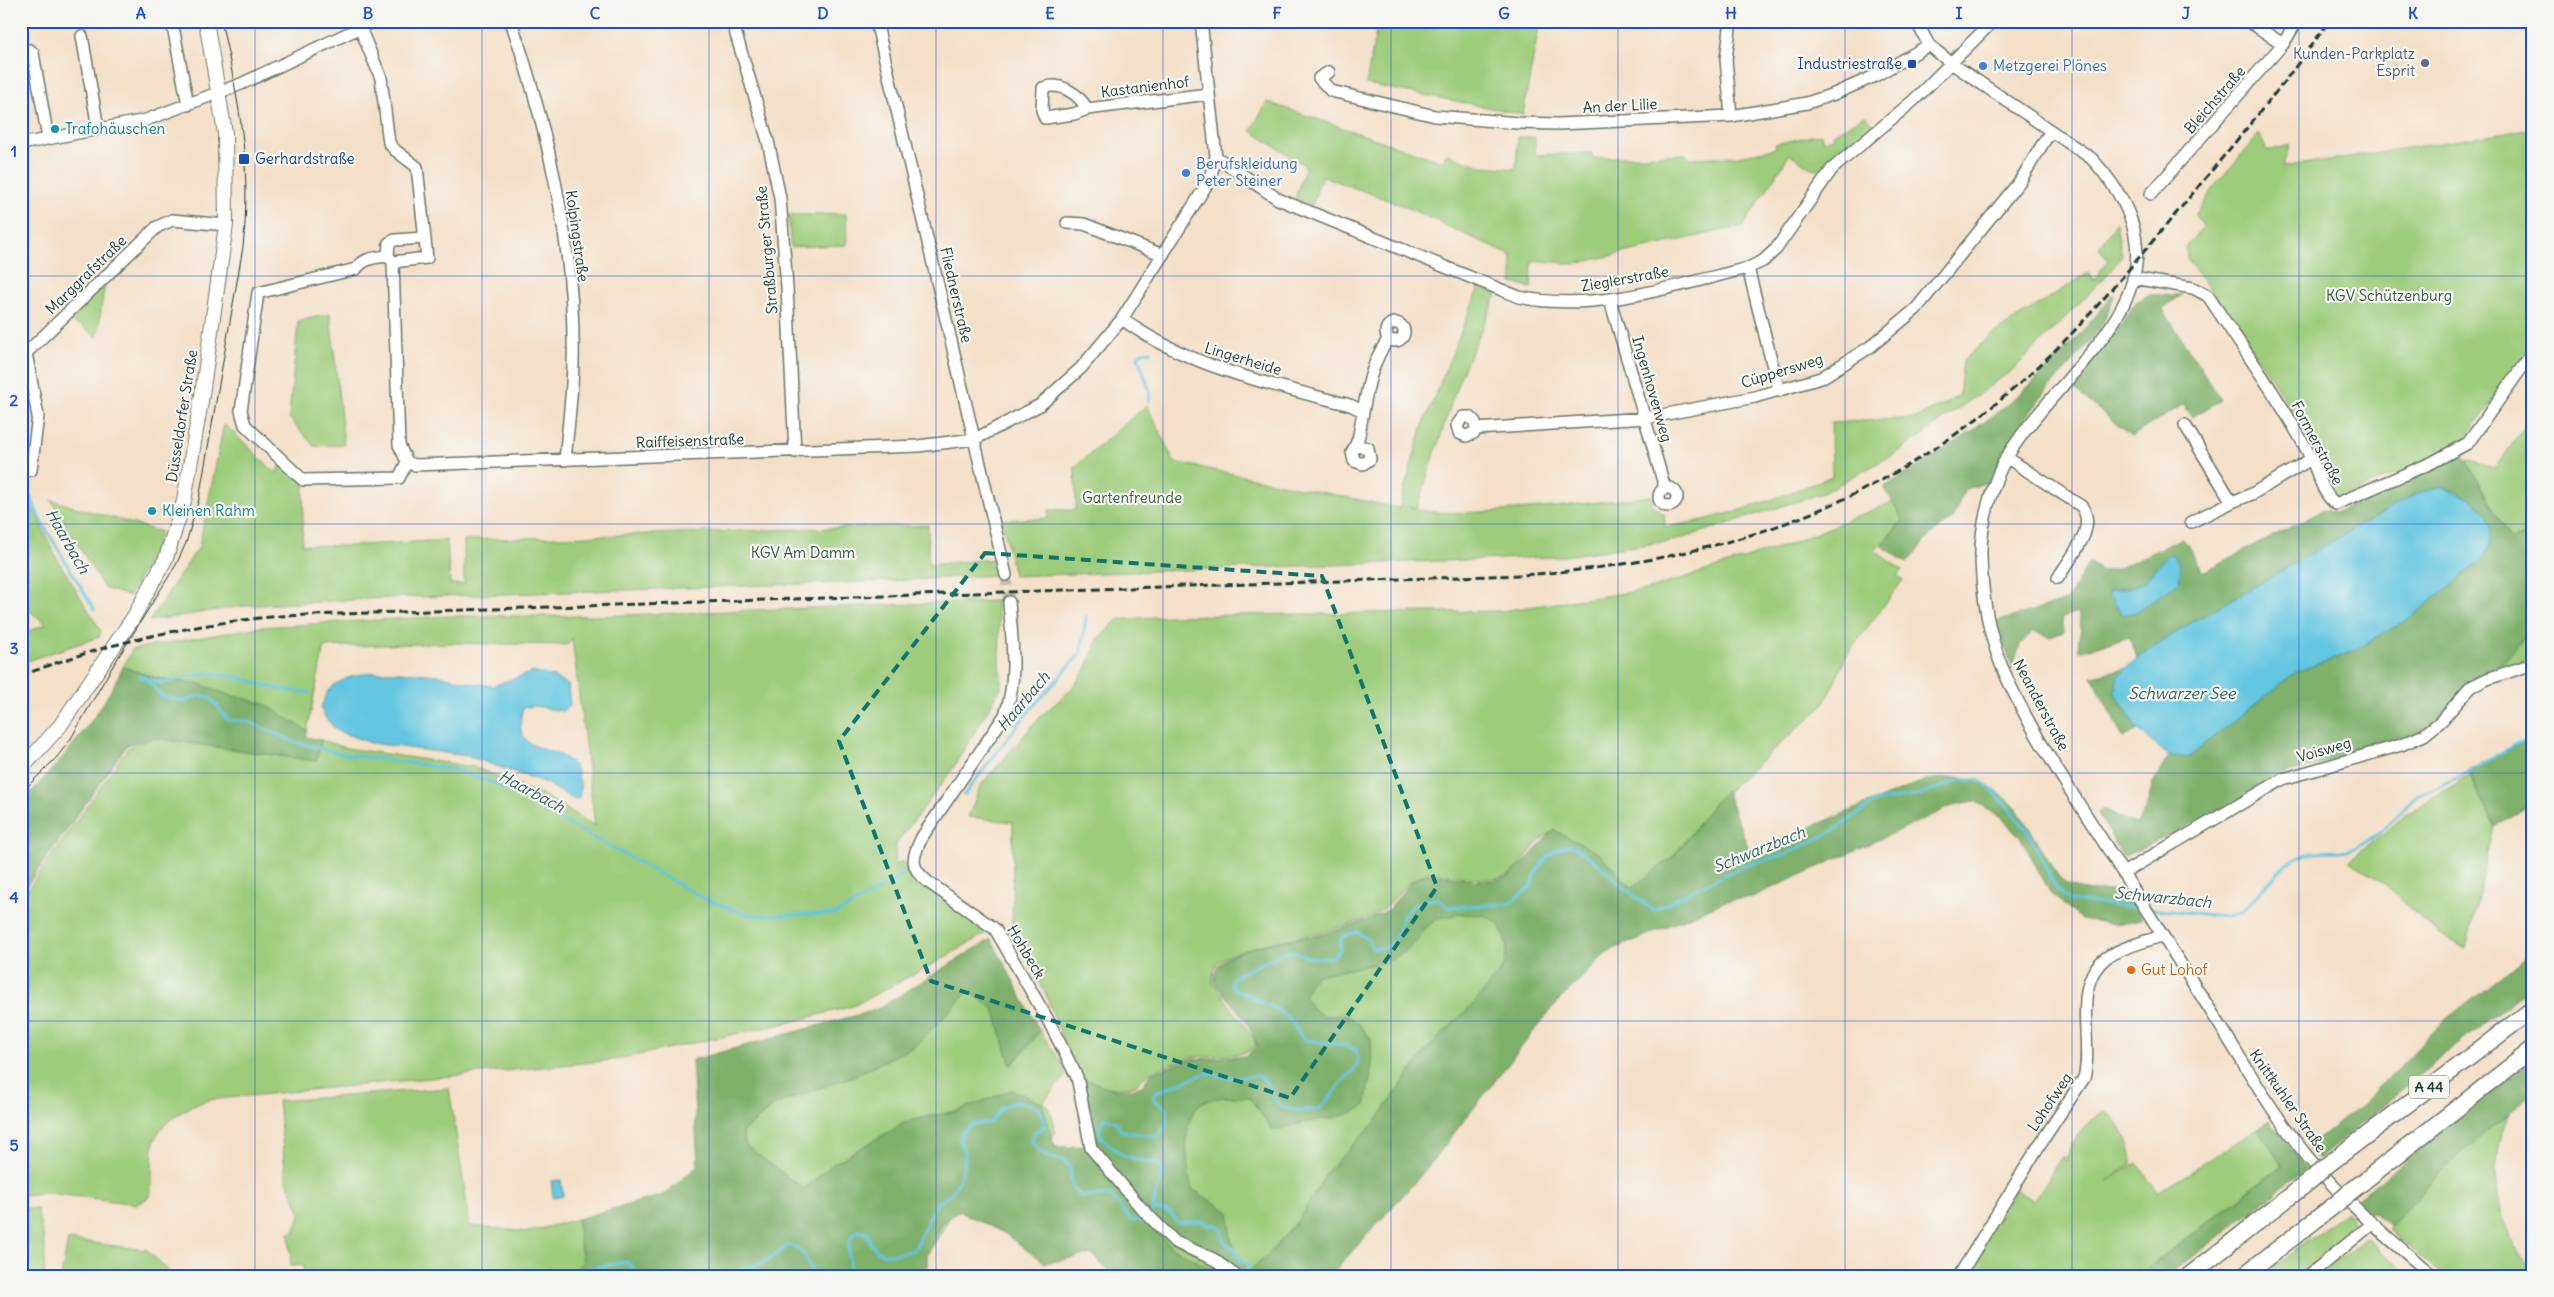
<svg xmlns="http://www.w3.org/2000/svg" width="2554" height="1297" viewBox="0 0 2554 1297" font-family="Delius,sans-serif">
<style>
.green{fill:#9dcc7a;stroke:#5e8457}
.forest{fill:#7eb06a;stroke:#4e764f;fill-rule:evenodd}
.water{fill:#62c6e0;stroke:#40828a}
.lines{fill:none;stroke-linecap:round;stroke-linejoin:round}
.stream{stroke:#62c6e0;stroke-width:3}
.minor-tunnel{stroke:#c9bfaa;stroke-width:11;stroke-dasharray:11 5.5;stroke-linecap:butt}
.minor-casing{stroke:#6a7668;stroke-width:14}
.major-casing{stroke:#6a7668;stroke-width:16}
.highway-casing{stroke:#6a7668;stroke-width:19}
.minor{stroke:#fff;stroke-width:11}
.major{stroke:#fff;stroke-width:14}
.highway{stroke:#fff;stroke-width:16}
.tram{stroke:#1f3d34;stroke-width:1}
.rail{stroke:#1f3d34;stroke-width:3;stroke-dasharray:8 4;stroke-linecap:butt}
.highway-bridge-casing{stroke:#6a7668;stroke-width:19;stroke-linecap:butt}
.highway-bridge{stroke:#fff;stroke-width:16}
.marked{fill:none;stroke:#0f766e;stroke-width:4;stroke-dasharray:10 6;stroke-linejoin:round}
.grid{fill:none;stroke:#1d4ed8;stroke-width:1;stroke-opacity:0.55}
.service-dot{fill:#5c6f8a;stroke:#f6f6f2;stroke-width:2}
.transit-dot{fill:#1a4fb4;stroke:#f6f6f2;stroke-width:2}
.shop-dot{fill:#3f7fe0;stroke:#f6f6f2;stroke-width:2}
.culture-dot{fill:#0f9aa8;stroke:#f6f6f2;stroke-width:2}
.food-dot{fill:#e8710a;stroke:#f6f6f2;stroke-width:2}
.labels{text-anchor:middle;stroke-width:4.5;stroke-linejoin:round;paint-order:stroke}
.shield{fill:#f6f6f2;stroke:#60746d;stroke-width:1}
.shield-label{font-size:14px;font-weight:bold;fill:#1f3d34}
.service-label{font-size:15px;fill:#4e5e75;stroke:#f6f6f2;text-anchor:end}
.transit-label{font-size:15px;fill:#164399;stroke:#f6f6f2;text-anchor:end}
.shop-label{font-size:15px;fill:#366cbe;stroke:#f6f6f2;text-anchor:start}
.street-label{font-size:15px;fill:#1f3d34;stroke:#f6f6f2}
.culture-label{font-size:15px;fill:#0d838f;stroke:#f6f6f2;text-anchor:start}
.park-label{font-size:15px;fill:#385a42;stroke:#f6f6f2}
.food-label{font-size:15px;fill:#c56008;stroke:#f6f6f2;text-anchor:start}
.water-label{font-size:16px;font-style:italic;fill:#305f5f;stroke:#f6f6f2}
.neatline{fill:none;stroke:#1d4ed8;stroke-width:2}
.grid-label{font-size:16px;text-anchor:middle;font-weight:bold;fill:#1d4ed8}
</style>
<rect width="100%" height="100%" fill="#f6f6f2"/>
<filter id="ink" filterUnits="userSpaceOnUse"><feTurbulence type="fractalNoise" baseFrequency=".02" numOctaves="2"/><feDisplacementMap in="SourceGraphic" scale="10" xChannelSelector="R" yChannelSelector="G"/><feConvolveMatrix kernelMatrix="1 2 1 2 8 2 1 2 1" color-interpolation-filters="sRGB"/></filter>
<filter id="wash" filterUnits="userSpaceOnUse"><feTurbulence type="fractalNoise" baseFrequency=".0096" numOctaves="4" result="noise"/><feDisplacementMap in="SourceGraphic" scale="20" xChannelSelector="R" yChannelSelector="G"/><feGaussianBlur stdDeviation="1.12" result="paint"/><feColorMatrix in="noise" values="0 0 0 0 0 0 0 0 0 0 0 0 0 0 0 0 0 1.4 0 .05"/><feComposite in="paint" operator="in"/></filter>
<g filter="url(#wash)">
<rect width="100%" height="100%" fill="#f4e0c8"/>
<path class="green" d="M1378,21H1540L1523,114L1366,84Z
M1267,102L1440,161L1447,154L1481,166L1516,169L1518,137H1535V155L1591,153L1593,158L1686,154L1688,158L1740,156L1776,148L1775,144L1821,134L1823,141L1834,138L1833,134L1865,116L1874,124L1816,171L1790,154L1743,226L1574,264L1532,260L1531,288L1512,283V256L1404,206L1322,176L1312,205L1295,198L1306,166L1251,131Z
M2533,129V345L2462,442L2431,459L2338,499C2321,479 2316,451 2302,428C2268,369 2227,314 2187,258L2186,246L2204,227L2195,215L2218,182L2259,134L2267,151L2290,145L2282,167Z
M846,214L847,245L791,247L788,215Z
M2116,222L2122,256L2107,275L2015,368L1898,452L1823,493L1677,540L1557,557L1014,576L1002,520L1048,518L1049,510H1076L1075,467L1147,405L1174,462L1399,508L1422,428L1479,287L1497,294L1459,380L1417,508L1409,506C1432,524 1615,500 1652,496V506L1664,514L1665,527C1724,519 1778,498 1832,476L1831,423L1916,418L1959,396L1963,361L1992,334L2088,273L2094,280L2108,260L2099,248Z
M105,284L97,337L80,325L67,320Z
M330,314L344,445L314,446L289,418L298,321Z
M2533,422V541L2529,534L2511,541L2466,460L2495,468L2524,428Z
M224,424L276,473L282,462L304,481L302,545L344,546L447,540L450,584H464V540L928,525V565L994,559L998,575L891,581L387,598L242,606L149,621L199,547Z
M21,484L56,557L101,631L99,637L21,663V634L46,624L21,604Z
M51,500L161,532L154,552L129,596L104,588Z
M1892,502L1903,520L1875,551L1902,570L1897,576L1903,580L1846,656L1830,693L1819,709L1714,803L1674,856L1632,888L1600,854L1554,831C1549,834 1543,837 1539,841C1527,853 1521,870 1505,876C1477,886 1448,869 1425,874C1405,879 1393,906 1372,916C1336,933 1293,936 1254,947C1244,950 1228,954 1219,961C1213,967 1213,975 1213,983L1254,1038L1256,1045C1247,1059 1210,1054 1194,1057C1189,1058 1152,1071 1150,1072C1137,1082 1140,1087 1121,1088C1108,1090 1090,1080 1077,1077L1045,992L1012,936L1013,822L968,817L981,785L1041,716L1070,691L1086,669L1097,641L1117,620L1169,616L1501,611L1646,590L1787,545Z
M996,601L999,622L1001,688L950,773L896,844L895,865L902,861L916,879L977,920L986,933L937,962L853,1006L791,1022L614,1060L208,1100C189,1107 163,1119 155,1139C150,1149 154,1181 150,1197L137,1204L48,1193L21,1195V899L128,748L153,738L316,761L321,740L346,748L474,767L542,795L595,826L572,638L567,645L447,643L324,647L307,731L200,684L156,678L123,667L133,649L260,627L446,616H597Z
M2533,632V659L2508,667L2501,665L2523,639Z
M2470,775L2494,827L2466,949L2439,934L2377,878L2349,861L2408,813Z
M1589,861L1257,1276H1228L1090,1222L966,1186C952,1209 939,1245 918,1263C911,1268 901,1272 893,1276H494L470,1270L469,1276H304L303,1265L291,1266L289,1233L294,1232L301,1213L286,1178L278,1101L449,1088L470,1226L529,1232L577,1219L581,1252L653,1262L1012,1090L957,1111L908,1121L833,1164L804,1189L746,1146L742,1132L776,1104L853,1076L915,1046L969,991L994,1009L1011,1065L1040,1031L1068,1073L1044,1101C1052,1114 1058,1125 1052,1140L1058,1149L1084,1153C1086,1136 1078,1127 1080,1111L1286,1071L1224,988L1472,894Z
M2104,1111C2117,1114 2133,1150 2132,1164L2108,1181L2137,1163L2158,1193L2258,1128L2283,1165L2137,1276H1965L2015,1189L2033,1201L2062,1156L2067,1162C2063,1146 2091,1119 2104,1111Z
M2508,1115C2489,1152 2494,1206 2513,1243C2519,1254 2529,1264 2533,1276H2441L2388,1229L2450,1162Z
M21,1209H37L45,1246L44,1276H21Z
M2346,1212L2358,1229L2299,1276H2262Z
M2366,1238L2410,1276H2317Z
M68,1240L147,1250L168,1270L165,1276H61Z"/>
<path class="forest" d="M2114,294C2105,334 2069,363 2044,394C2023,422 2003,450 1989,482L1965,489L1952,519L1931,534L1907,563L1881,545L1903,520L1884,487C1931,459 1978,430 2020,394C2055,364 2085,329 2114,294Z
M2148,295H2182L2162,308L2221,400L2192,417L2184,404L2131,436L2071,387L2118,329L2135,303Z
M2463,455L2511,541L2530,534L2533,541V632L2523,639L2501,665L2484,670L2485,676L2427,728L2400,741L2285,774L2223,809L2123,857L2098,813L2104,809L2136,825L2146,809L2153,783L2169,756L2189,757L2296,672L2351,652L2412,617L2483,559L2459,492L2442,487L2417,493L2189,624L2137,658L2130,637L2079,651C2076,634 2085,633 2078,612L2062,617L2064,632L2050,637L2033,631L2020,645L2013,668L1996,622L2067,600L2089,562L2102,571L2117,569L2183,538L2203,572L2324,510L2334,513ZM2156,567L2153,599L2137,612L2121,615L2113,599L2117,588C2135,590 2146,581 2156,567Z
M123,667L156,678L200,684L226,694L265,704L307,731L306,737L321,740L316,761L153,738L127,745L21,894V803C61,761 98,720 123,667Z
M2127,668C2104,690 2125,708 2138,730L2123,738L2092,676Z
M2533,742V802L2494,827L2468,770L2512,748Z
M1955,777C2011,786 2020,815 2048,859C2053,866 2058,879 2066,884C2085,894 2106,891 2126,889L2142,919L2114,924L2081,919L2051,894L2021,838L2001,817L1975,801L1957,804L1752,897L1726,901L1607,952L1552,1008L1423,1173L1330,1276H1241L1175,1242L1091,1148L1077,1077L1117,1090L1133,1089L1142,1086L1151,1073L1193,1059L1246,1056L1257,1047C1253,1022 1229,1003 1215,983C1215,975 1215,967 1221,962C1246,943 1297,940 1327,933C1344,929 1370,920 1384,912C1399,903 1407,877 1427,875C1453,873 1480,888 1506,877C1519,872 1541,842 1554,830L1600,854L1632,888L1674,856L1714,803L1726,791L1750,852L1926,780ZM1461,914L1484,915L1499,924L1507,945L1505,964L1477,1000L1426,1050L1376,1121L1327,1172L1300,1218L1265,1258L1248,1272L1231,1240L1229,1212L1192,1189C1187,1167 1180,1121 1200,1104C1210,1096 1236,1097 1249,1097L1272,1129C1283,1129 1289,1127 1299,1124C1322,1118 1344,1119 1365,1106L1372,1067L1371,1040L1359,1024L1345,1015L1324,1016L1312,1008L1304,996L1310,983L1317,975L1386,962L1405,952L1419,939L1424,928L1439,918Z
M991,939L1040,1031L1011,1066L994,1009L969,991L915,1046L853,1076L776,1104L742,1132L746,1146L804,1189L833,1164L908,1121L957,1111L1012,1090L1042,1103L1054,1147L1085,1146L1137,1211L1171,1247L1224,1276H1113L1092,1254L1045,1263L1004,1233L959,1211L940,1224L927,1256L928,1276H568L583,1263L577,1219L663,1195L698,1166L692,1060L876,1010Z
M2533,951V985L2413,1080L2318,1160L2307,1147L2363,1104L2445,1020Z
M2533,1060V1090L2508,1115L2450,1162L2391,1226L2374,1213H2367L2353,1202Z
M2270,1120L2306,1169L2168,1276H2137L2283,1166L2258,1128Z"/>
<path class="water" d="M2442,487L2471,499L2487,514L2491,529L2490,545L2483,559L2412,617L2351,652L2296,672L2189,757L2169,756L2138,730L2115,693L2117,677L2137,658L2189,624L2417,493Z
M2169,554L2175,556L2181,568L2179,582L2137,612L2121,615L2113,599L2107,596L2110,590L2127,589L2145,581Z
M402,672L438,675L471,683L492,686L533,672L554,677L568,685L570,706L562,711L534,706L523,708C507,765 573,737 579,779C581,786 581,792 579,798L573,799L546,783L467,756L371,743L337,731L325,717L321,707C324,701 326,693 330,689C349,671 378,672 402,672Z
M561,1180L563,1196L553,1198L551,1181Z"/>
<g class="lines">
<path class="stream" d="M21,384L27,417L21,453
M1149,401L1150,392L1138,357L1142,352L1151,351
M25,483L40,519L94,609
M139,676L145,678L162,696L185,702C209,686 215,704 228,720L247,721L295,742L342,754L452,769L494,783L707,900L752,916L836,914L893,882L908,869
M146,679L162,683L207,673L236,677L278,689L309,693
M964,795L1024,717L1081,653L1086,617
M2149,909L2226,916L2241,912L2287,863L2312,852L2342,851L2356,848L2375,836L2417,796L2465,774L2513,746L2533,739
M1154,1209L1169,1212L1178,1223L1203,1221L1209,1226L1216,1224L1221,1230L1226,1244L1234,1248L1242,1263H1248L1249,1267L1244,1273
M1152,1215L1155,1195L1163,1174L1160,1164C1125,1157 1125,1161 1100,1135V1126L1105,1118L1116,1122L1121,1131L1157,1137L1166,1126L1167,1109L1153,1099L1154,1093L1206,1073L1231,1078L1260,1076C1269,1083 1269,1090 1275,1099C1283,1114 1305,1110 1319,1109C1330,1100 1334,1092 1342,1082C1352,1071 1363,1067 1356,1050L1345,1045L1304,1040L1291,1021L1280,1011L1234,989L1231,983L1233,977L1285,952L1293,951L1311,958L1333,957L1340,949V941L1343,936L1357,932L1369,940L1373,949C1402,951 1394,926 1407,911C1414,904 1427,900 1437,898L1448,907L1508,904L1532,886C1536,867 1549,850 1570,845C1602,861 1623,892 1654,910L1740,867L1786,854L1833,831L1877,801L1921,795L1956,781L1978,779L1989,787L2008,807L2029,833L2056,888L2069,901L2142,908
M581,1276C590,1265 613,1265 626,1262L633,1267L631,1276
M737,1276L739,1271L765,1262L789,1245C807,1250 806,1263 815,1276
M851,1276C850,1260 843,1240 858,1231L867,1233C875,1261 891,1255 914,1250L936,1204L950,1195L959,1181L964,1167L965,1154L960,1141L962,1132L973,1124L990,1123C994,1118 998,1111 1003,1107C1018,1097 1047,1104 1044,1126L1033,1134L1032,1142L1041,1152L1051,1158L1064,1160L1070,1167L1072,1187L1081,1196L1111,1195L1131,1220L1148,1221"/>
</g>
</g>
<g filter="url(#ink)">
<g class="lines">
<path class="minor-tunnel" d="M1006,575L1009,602"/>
<defs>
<path id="minor" d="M172,21L188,105
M511,21C548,130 576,250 573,365C572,397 568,428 565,460
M732,21L768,141L780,198L787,287L795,452
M876,21L1006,575
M1731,21L1726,59L1731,116
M1916,21L1929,45L1951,63L2091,158C2208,284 2071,355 2008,455C1992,481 1980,527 1981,557C1982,594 1988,632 2002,667C2033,740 2082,806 2123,873C2156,926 2190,978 2223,1030C2251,1075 2278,1122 2312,1162C2348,1205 2391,1240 2433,1276
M2248,21L2283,44
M360,28L381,78L389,143L395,150L417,167L427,258L393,262L388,256C375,258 365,257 356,269L258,293L241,411L245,425L303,480L399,478L407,462
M82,36L98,128
M21,50H30L33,53L48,139
M1329,72L1319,78L1331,91L1435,116L1518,123L1558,124L1731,116L1807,103L1834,94L1875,76L1929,45
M1087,109C1079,94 1060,81 1043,88L1042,110L1045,118L1074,114L1087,109L1208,94
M21,144L146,120L241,84L374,21
M1216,157L1278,199L1519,297C1596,313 1674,286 1748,268L1763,261L1776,249L1832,169L1914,100L1993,21
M2151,194L2283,44L2297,21
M1067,223L1084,224L1163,255
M388,256L389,243L395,240L424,238
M393,262L399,445L407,462L415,465L918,446L975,439L1040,405L1081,368L1122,319L1209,181L1216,157L1201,21
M1748,268L1779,391
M2133,278L2193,288L2208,296C2243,349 2282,401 2311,458C2318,472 2322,494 2336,504L2431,463L2468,443L2533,352
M1610,300L1665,488
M1122,319C1190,368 1270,384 1350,405L1363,411
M1386 332a9 9 0 1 1 18 0a9 9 0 1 1-18 0Z
M26,353L157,227L172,220L226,225
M2185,425L2232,502L2252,494L2311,459
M1476,429L1475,422L1470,417H1463L1457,425L1459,433L1466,436L1474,433L1476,429L1646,418L1755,397L1821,378L1870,347L1916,309L2020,181L2050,132
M1358,446L1368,448L1370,459L1363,464L1354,461L1352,452C1361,437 1359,430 1363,412C1367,389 1373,357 1389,339
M2006,457L2081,506C2099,527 2069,559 2058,578
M21,472L31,470L38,416L26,353
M1659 497a9 9 0 1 1 18 0a9 9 0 1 1-18 0Z
M2191,522L2232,502
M1009,602C1012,641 1018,678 1005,715L922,837C912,858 909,867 928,882L995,929L1048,1020L1077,1077L1091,1148L1142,1209L1175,1242L1213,1259L1236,1276
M2123,873L2283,779L2401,745L2424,735L2441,721L2471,687L2487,679L2533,664
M1959,1276L2040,1144L2084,1078C2094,1041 2070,984 2107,957C2122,947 2144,942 2161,936
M2308,1276L2372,1224"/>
<path id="major" d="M21,769L60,726L133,618L166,558L184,501L202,395L226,225L225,133L206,21"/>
<path id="highway" d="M2326,1166L2533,1009
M2350,1192L2533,1049
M2189,1276L2312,1179
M2243,1276L2336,1204"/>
</defs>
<use href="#minor" class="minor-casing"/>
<use href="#major" class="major-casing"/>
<use href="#highway" class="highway-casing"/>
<use href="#minor" class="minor"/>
<use href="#major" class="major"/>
<use href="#highway" class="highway"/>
<path class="tram" d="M21,793L57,757L70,740L111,669L176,565L186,543L199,499L243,247C252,165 239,101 221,21"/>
<path class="rail" d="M21,676C104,643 192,624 280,616L1521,575C1710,563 1875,511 2019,384C2079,332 2128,270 2179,210C2230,148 2283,87 2329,21"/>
<defs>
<path id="highway-bridge" d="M2312,1179L2326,1166
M2336,1204L2350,1192"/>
</defs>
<use href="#highway-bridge" class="highway-bridge-casing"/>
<use href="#highway-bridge" class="highway-bridge"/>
</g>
</g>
<path class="marked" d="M985,553L1322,576L1437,887L1290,1098L931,981L839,741Z"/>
<path class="grid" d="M255,21V1276M482,21V1276M709,21V1276M936,21V1276M1163,21V1276M1391,21V1276M1618,21V1276M1845,21V1276M2072,21V1276M2299,21V1276M21,276H2533M21,524H2533M21,773H2533M21,1021H2533"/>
<circle class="service-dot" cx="2425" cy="63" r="5"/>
<g class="transit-dot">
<rect x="1907" y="59" width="10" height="10" rx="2.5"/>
<rect x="238" y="153" width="12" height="12" rx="2.5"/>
</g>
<g class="shop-dot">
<circle cx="1983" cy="66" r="5"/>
<circle cx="1186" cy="173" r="5"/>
</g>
<g class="culture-dot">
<circle cx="55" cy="129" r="5"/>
<circle cx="152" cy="511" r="5"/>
</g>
<circle class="food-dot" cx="2131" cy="970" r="5"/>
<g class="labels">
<rect class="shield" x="2409" y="1075.5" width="40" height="23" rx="4"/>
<g class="shield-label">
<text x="2429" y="1092">A 44</text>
</g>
<g class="service-label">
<text x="2415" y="59">Kunden-Parkplatz<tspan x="2415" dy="17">Esprit</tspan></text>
</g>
<g class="transit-label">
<text x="1902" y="69">Industriestraße</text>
<text x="255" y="164" text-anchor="start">Gerhardstraße</text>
</g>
<g class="shop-label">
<text x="1993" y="71">Metzgerei Plönes</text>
<text x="1196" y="169">Berufskleidung<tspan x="1196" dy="17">Peter Steiner</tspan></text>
</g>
<g class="street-label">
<text transform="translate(1145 87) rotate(-7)" y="5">Kastanienhof</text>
<text transform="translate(2215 100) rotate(-49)" y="5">Bleichstraße</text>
<text transform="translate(1620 106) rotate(-3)" y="5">An der Lilie</text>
<text transform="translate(577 236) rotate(82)" y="5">Kolpingstraße</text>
<text transform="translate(767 250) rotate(-95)" y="5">Straßburger Straße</text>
<text transform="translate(86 275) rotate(-44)" y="5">Marggrafstraße</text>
<text transform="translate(1625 279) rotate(-10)" y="5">Zieglerstraße</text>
<text transform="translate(956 295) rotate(77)" y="5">Fliednerstraße</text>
<text transform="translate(1243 359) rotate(17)" y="5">Lingerheide</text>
<text transform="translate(1782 371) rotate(-17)" y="5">Cüppersweg</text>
<text transform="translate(1652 389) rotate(74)" y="5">Ingenhovenweg</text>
<text transform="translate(182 416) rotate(-81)" y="5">Düsseldorfer Straße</text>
<text transform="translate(690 441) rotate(-2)" y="5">Raiffeisenstraße</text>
<text transform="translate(2317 443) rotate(62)" y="5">Formerstraße</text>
<text transform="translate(2041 705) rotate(62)" y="5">Neanderstraße</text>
<text transform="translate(2324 750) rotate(-16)" y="5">Voisweg</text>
<text transform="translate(1026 952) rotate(59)" y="5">Hohbeck</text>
<text transform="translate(2288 1101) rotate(55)" y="5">Knittkuhler Straße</text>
<text transform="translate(2050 1102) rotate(-56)" y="5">Lohofweg</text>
</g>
<g class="culture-label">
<text x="65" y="134">Trafohäuschen</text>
<text x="162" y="516">Kleinen Rahm</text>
</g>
<g class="park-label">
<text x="2389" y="301">KGV Schützenburg</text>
<text x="1132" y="503">Gartenfreunde</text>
<text x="803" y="558">KGV Am Damm</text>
</g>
<g class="food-label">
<text x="2141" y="975">Gut Lohof</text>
</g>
<g class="water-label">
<text transform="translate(68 541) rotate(60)" y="6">Haarbach</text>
<text x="2182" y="699">Schwarzer See</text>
<text transform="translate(1023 701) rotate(-50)" y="6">Haarbach</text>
<text transform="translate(532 791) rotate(28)" y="6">Haarbach</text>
<text transform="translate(1759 849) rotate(-22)" y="6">Schwarzbach</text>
<text transform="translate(2163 897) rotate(6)" y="6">Schwarzbach</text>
</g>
</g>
<rect width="2554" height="1297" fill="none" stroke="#f6f6f2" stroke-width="55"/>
<rect x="28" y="28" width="2498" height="1242" class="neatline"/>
<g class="grid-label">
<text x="141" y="19">A</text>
<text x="368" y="19">B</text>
<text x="595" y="19">C</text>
<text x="823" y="19">D</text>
<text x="1050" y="19">E</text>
<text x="1277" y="19">F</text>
<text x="1504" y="19">G</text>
<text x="1731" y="19">H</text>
<text x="1959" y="19">I</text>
<text x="2186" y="19">J</text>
<text x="2413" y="19">K</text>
<text x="14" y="157">1</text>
<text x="14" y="406">2</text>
<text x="14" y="654">3</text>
<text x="14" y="903">4</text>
<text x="14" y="1151">5</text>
</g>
</svg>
